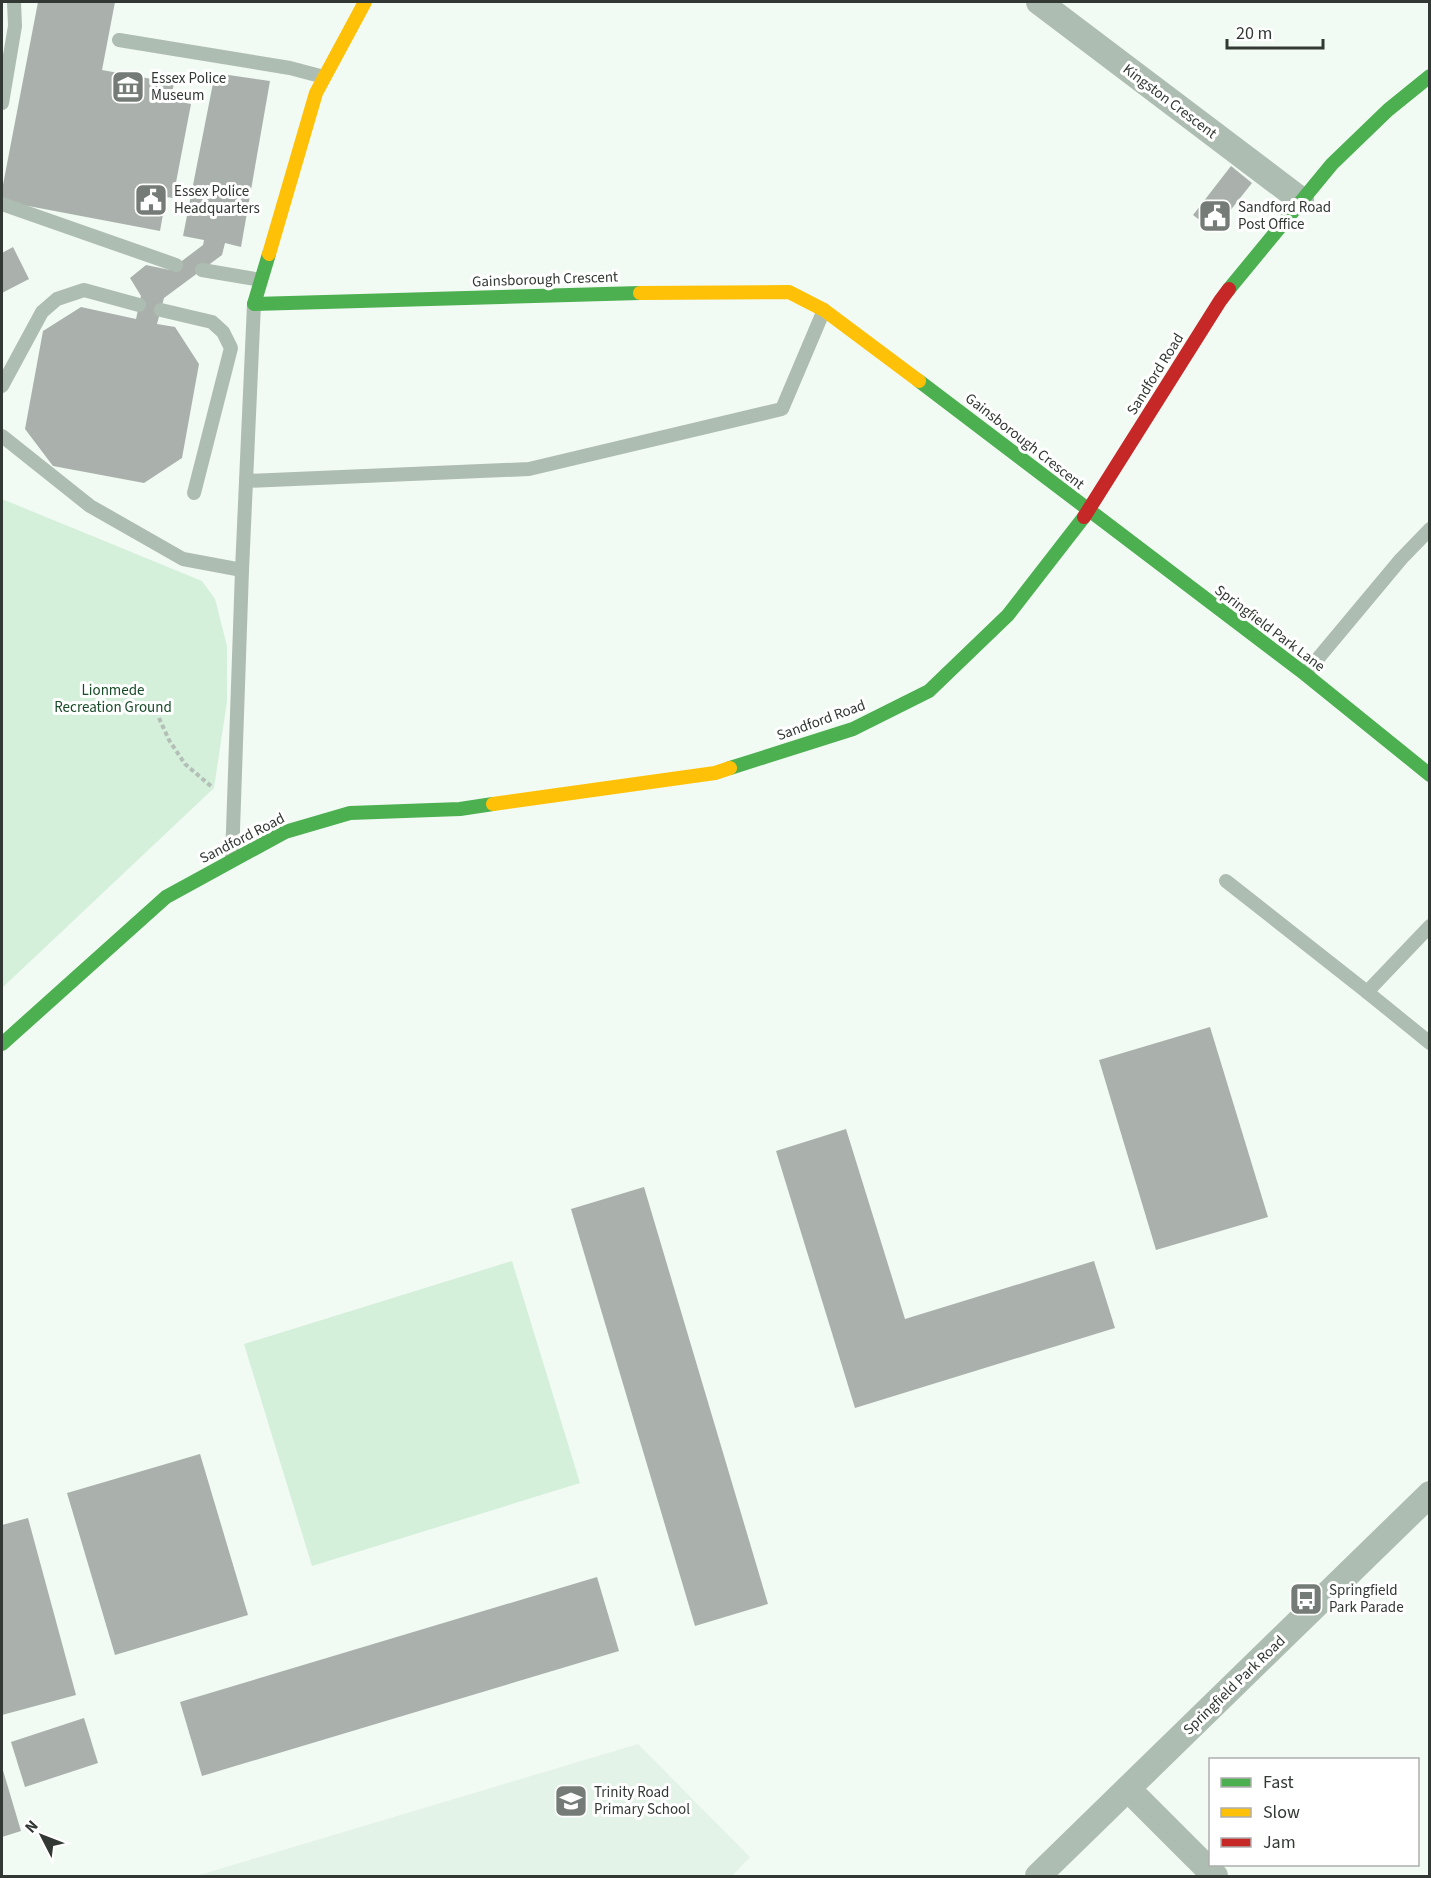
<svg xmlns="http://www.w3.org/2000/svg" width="1431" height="1878" font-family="'Source Sans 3',sans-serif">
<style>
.built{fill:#e4f3e7}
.green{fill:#d4f0da}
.building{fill:#aab1ac}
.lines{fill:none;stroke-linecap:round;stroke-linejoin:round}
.path{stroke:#b4bfb7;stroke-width:4;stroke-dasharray:4.5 3;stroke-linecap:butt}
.lane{stroke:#aebdb1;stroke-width:14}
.street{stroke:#aebdb1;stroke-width:26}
.fast{stroke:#4caf50;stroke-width:14}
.slow{stroke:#ffc107;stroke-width:14}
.jam{stroke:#c62828;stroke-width:14}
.labels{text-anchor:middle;stroke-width:6;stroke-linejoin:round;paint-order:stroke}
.poi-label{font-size:15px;fill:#323833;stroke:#fff;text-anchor:start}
.street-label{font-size:15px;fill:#323833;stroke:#fff}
.park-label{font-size:15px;fill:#184b27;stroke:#fff}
</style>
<rect width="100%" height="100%" fill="#f2faf4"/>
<polygon class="built" points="638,1744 750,1857 732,1876 196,1876"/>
<g class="green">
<polygon points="2,499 202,581 215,599 227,646 227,701 214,788 2,988"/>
<polygon points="512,1261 580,1483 312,1566 244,1344"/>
</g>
<g class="building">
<polygon points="38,2 115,2 102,70 174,83 171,100 191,104 173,198 166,197 160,231 2,201 2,190"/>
<polygon points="215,73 270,81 241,247 225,243 222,255 164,298 157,324 175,327 199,364 182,458 144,483 53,466 25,429 43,331 81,307 136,319 141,296 130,278 146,265 170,270 203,245 204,240 183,236"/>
<polygon points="1231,166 1252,183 1214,231 1193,215"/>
<polygon points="13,247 29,279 2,293 2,253"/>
<polygon points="1210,1027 1268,1217 1156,1250 1099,1060"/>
<polygon points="846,1129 905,1319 1094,1261 1115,1328 855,1408 776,1151"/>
<polygon points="644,1187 768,1604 695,1626 571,1209"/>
<polygon points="200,1454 248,1615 115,1655 67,1493"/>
<polygon points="28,1518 76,1695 2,1715 2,1525"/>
<polygon points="597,1577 619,1651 202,1776 180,1702"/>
<polygon points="84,1718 98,1763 25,1787 11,1742"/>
<polygon points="2,1767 21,1831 2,1837"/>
</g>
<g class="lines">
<polyline class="path" points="159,718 169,740 185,764 212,787"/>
<g class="lane">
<polyline points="119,40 290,68 324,77"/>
<polyline points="2,103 15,26 14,2"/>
<polyline points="2,204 176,265"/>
<polyline points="202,270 261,280"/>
<polyline points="161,310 212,322 223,332 231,348 194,493"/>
<polyline points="2,386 42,312 57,299 84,290 139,305"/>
<polyline points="2,436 90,506 183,559 242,570"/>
<polyline points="246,481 529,469 782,409 824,310"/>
<polyline points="1305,674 1401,559 1430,529"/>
<polyline points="232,859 242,570 254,304"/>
<polyline points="1226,881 1367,992 1430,926"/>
<polyline points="1367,992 1430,1043"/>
</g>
<g class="street">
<polyline points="1039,2 1301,200"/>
<polyline points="1128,1789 1215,1876"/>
<polyline points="1038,1876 1430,1494"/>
</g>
<g class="fast">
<polyline points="269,254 254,304 640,293"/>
<polyline points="1229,289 1332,164 1388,110 1430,76"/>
<polyline points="919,381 1305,674 1430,775"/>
<polyline points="730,768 853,729 929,691 1008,615 1084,517"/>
<polyline points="2,1044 166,897 285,832 350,813 460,809 493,804"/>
</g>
<g class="slow">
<polyline points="269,254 316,93 365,2"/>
<polyline points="640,293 789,292 824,310 919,381"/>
<polyline points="493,804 715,773 730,768"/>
</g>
<polyline class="jam" points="1084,517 1220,301 1229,289"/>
</g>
<defs>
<g id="museum-square" transform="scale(1.725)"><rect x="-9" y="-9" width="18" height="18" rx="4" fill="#757c77" stroke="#fff"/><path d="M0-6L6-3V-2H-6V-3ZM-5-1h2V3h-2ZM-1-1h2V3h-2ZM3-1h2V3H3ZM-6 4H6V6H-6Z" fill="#fff"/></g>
<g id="civic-square" transform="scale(1.725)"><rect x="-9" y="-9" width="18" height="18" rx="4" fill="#757c77" stroke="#fff"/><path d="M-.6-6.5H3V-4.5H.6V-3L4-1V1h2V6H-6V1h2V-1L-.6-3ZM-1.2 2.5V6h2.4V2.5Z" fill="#fff"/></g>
<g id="bus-square" transform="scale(1.725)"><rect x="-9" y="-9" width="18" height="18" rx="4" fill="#757c77" stroke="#fff"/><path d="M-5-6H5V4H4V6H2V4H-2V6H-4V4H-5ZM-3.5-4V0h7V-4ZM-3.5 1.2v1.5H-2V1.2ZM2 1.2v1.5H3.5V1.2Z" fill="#fff"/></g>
<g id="school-square" transform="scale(1.725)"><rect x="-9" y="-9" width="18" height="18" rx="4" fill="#757c77" stroke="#fff"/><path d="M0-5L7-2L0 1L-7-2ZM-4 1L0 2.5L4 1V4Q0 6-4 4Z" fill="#fff"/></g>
</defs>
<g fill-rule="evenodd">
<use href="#museum-square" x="128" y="87"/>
<use href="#civic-square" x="151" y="200"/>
<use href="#civic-square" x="1215" y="216"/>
<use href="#bus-square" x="1306" y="1599"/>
<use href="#school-square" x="571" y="1801"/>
</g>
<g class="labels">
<g class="poi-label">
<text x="151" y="83">Essex Police<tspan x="151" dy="17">Museum</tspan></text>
<text x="174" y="196">Essex Police<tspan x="174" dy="17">Headquarters</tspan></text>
<text x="1238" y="212">Sandford Road<tspan x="1238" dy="17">Post Office</tspan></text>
<text x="1329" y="1595">Springfield<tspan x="1329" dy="17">Park Parade</tspan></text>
<text x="594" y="1797">Trinity Road<tspan x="594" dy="17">Primary School</tspan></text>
</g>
<g class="street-label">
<text transform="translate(1170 101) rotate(37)" y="5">Kingston Crescent</text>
<text transform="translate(545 279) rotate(-2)" y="5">Gainsborough Crescent</text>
<text transform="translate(1155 374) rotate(-58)" y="5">Sandford Road</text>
<text transform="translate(1025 441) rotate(38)" y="5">Gainsborough Crescent</text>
<text transform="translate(1270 628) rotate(37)" y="5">Springfield Park Lane</text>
<text transform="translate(821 720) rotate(-20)" y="5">Sandford Road</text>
<text transform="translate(242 838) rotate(-27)" y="5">Sandford Road</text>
<text transform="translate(1234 1685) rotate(-44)" y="5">Springfield Park Road</text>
</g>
<g class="park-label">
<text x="113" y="695">Lionmede<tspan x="113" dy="17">Recreation Ground</tspan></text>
</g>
</g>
<rect width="1431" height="1878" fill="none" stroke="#323833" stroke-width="6"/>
<rect x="1209" y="1758" width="210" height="108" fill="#ffffff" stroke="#adafad" stroke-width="1.5"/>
<rect x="1221" y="1778" width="30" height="9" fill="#4caf50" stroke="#adafad" stroke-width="1.5"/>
<text x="1263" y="1788" font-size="18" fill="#323833">Fast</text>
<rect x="1221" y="1808" width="30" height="9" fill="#ffc107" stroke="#adafad" stroke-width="1.5"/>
<text x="1263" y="1818" font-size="18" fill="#323833">Slow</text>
<rect x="1221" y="1838" width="30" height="9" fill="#c62828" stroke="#adafad" stroke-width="1.5"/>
<text x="1263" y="1848" font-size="18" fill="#323833">Jam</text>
<g transform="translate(42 1836) rotate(312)" stroke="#ffffff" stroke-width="4.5" paint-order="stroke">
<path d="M0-4.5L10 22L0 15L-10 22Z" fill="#323833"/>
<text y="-9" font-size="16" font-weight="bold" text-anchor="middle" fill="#323833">N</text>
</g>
<path d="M1227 39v9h96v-9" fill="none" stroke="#323833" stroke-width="3"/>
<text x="1236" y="39" font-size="18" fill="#323833" stroke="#ffffff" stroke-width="4.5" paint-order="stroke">20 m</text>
</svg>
